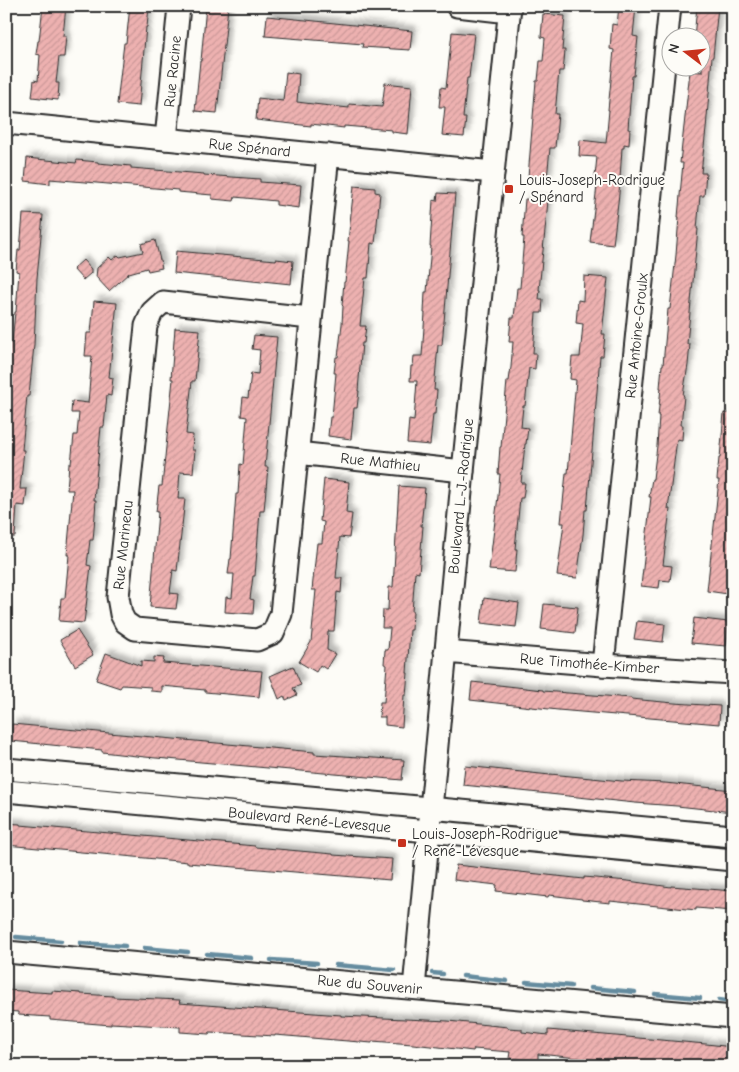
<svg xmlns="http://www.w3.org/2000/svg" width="739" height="1072" font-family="'Comic Neue',sans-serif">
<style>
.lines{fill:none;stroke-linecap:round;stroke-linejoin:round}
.stream{stroke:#658c9f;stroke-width:4.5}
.building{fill:url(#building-hatch);stroke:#2b2b2b;filter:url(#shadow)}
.minor-casing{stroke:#2b2b2b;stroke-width:25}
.minor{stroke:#fdfcf7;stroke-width:21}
.poi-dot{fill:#c8321e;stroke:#fdfcf7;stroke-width:2}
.labels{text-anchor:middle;stroke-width:4;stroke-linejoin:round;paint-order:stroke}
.street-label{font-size:15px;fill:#2b2b2b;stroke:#fdfcf7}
.poi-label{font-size:15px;fill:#2b2b2b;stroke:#fdfcf7;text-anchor:start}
</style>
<defs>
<pattern id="building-hatch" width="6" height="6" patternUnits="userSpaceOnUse" patternTransform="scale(1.25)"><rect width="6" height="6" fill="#edb1b0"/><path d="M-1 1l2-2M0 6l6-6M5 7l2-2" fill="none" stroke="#cb9898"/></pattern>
<filter id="shadow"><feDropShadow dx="4.5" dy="-4.5" stdDeviation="2.5" flood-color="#0004"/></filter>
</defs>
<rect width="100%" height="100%" fill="#fdfcf7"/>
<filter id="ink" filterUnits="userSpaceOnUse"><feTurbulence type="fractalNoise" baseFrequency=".02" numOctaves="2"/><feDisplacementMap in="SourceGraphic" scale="10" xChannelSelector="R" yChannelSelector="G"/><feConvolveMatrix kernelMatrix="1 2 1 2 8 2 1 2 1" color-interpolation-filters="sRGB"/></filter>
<g filter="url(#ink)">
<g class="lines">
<g class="stream">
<polyline points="16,937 61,941"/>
<polyline points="80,943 125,946"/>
<polyline points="144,948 188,952"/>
<polyline points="207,954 252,958"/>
<polyline points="271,960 317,963"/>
<polyline points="336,965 394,970"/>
<polyline points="432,973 443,974"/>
<polyline points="463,976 507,981"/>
<polyline points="526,982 571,986"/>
<polyline points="590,988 635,992"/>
<polyline points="655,994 700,998"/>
<polyline points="719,1000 733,1002"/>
</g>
</g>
<g class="building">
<polygon points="43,6 66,6 63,36 66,36 64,57 59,57 56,83 59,83 58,100 32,97 34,80 38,81 40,55 36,54 38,41 39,41"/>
<polygon points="130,6 149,7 147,27 146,27 139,106 117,104 124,43 126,43"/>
<polygon points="206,6 228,7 217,113 195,111 200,61 201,61"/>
<polygon points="619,6 636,6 633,36 638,37 634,76 632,76 628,129 630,129 629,145 624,144 624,148 622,148 619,194 613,245 590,242 597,186 594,186 597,157 579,156 580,140 606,143 609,110 608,110 614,50 610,49 612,24 617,25"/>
<polygon points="697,6 718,6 713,57 712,57 706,129 701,173 706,173 704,196 700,196 697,229 698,229 687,344 690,344 688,365 683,395 684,396 681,425 683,425 682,440 677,439 668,509 670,509 663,565 672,566 670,581 660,580 659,588 641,586 651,497 649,497 652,479 653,479 657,446 659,416 658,416 661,388 660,388 662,365 663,365 668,309 670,309 676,255 679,217 678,217 683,163 680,163 690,71 702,72 702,38 694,38"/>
<polygon points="543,14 565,16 562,50 565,50 564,62 563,71 559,71 555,114 558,114 555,148 550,148 547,179 528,177 536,81 538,81 540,61 543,61 545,38 541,37"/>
<polygon points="267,16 412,31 410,50 362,47 363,44 265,36"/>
<polygon points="452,32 474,34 469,78 467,78 463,118 466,118 464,137 442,135 445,107 439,107 441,87 446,88"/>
<polygon points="286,72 299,74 297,102 313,104 349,108 349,104 382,107 385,83 412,86 408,134 392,132 392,130 344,126 344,128 311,124 311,126 256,120 258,98 283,101"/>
<polygon points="27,158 76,163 77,160 98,162 98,163 131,166 131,168 204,174 204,175 260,179 260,182 301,185 299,208 276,205 276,201 235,197 234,201 212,199 212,195 178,192 178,190 50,179 50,184 25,181"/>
<polygon points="354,186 375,188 375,192 380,193 375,244 371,243 368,278 365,278 360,326 366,326 364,343 362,343 358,391 359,391 357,408 354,408 351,439 328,436 330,417 332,417 336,373 334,373 336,357 338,357 342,324 343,306 342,305 344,282 345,282 349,241 348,241"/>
<polygon points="438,193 455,194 442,345 438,345 434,390 437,390 435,414 433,414 430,445 407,443 409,420 414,421 417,381 410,381 411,366 413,366 414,356 422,356 425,313 424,313 425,292 427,292 431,246 430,246 433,200 437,201"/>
<polygon points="525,199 548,201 539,290 540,290 539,299 543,299 542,313 536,313 533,353 536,353 535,369 529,368 525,406 523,406 521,427 528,428 526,444 525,444 521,483 525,483 523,498 520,498 515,549 517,549 515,572 489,570 498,496 500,474 498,474 500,447 501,447 507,381 509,381 511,367 513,342 509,342 511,318 514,318 517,288 520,288 524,237 522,237"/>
<polygon points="23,214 43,215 37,278 34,345 29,396 27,396 22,450 24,450 20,489 27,489 25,506 17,505 15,537 6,537 6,375 7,375 10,343 12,343 15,312 16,312 19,272 16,271 18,250 20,250"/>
<polygon points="155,240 162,268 148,271 147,268 129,273 109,291 96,277 97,268 109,257 112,260 118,255 120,257 143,252 141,244"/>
<polygon points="176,251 276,260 276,259 293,261 291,284 262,281 262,282 174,273"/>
<polygon points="83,260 91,269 91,273 83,280 73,269"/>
<polygon points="584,276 608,278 602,334 605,334 603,356 600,356 587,510 585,510 583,535 577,578 557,576 564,523 561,523 566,473 568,473 576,380 570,379 572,357 580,357 583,324 576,323 578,300 583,301"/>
<polygon points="94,301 117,303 109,377 113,378 111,396 107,395 104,427 101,427 94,500 96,500 94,529 93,540 90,540 87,565 91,566 84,623 59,621 61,598 65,598 69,555 67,555 73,490 67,490 69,464 71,464 74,435 77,435 79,413 71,413 72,401 88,403 92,356 85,356 87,333 91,333"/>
<polygon points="175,328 200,330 195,381 192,381 186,434 193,435 192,450 195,450 193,473 180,472 178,499 185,499 177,571 173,570 170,593 178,594 176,609 150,607 158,512 156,512 159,486 162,486 173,379 171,379"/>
<polygon points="254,335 277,337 265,467 268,467 264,511 260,511 255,576 253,576 250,599 254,600 253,614 225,612 226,597 232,598 234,574 228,574 230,559 231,559 236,494 238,494 240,464 243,465 247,417 241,416 243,397 248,398 251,373 258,374 260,350 252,349"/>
<polygon points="724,413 733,413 733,546 728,594 707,591 719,480 717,480 719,458 720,458"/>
<polygon points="324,479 349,482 346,513 352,514 349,538 340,537 336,578 342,578 341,593 337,592 334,631 328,631 327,650 335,654 326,669 320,665 316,672 299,662 311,642 316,590 312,590 317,543 322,543 324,522 320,521"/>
<polygon points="399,486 425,488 421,526 423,526 419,573 415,572 412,612 413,612 412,630 410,630 407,673 408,673 406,695 404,695 402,727 385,725 385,717 379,717 380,702 384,702 387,665 384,664 385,650 388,650 390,628 382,628 383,610 388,610 389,587 393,587"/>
<polygon points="484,598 519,603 516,627 481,623"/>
<polygon points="544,604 578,607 575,633 541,629"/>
<polygon points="694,618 728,622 726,646 691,643"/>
<polygon points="637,621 665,624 663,642 634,639"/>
<polygon points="77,630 93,655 75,666 60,640"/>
<polygon points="106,653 141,666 141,661 154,662 154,657 164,658 163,663 262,671 259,697 205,692 205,690 162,686 162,692 151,691 151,687 122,685 120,688 96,680"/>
<polygon points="293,666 301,685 293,688 297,695 286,700 284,696 279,699 270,676"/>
<polygon points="472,682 543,690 543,691 631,698 631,699 674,703 720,706 719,724 558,710 470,700"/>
<polygon points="12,724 314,752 314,754 404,760 402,780 145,757 102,752 102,750 11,741"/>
<polygon points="465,766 550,775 550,774 622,781 665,783 733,790 733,812 677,806 635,803 463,785"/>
<polygon points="6,823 20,824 20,825 255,846 255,847 333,854 333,855 392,859 390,880 188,863 188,862 6,845"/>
<polygon points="456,865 584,879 584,877 628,881 671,887 671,886 733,891 733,911 696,908 696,910 610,901 610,903 582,900 582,899 549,895 548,897 496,891 497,885 454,880"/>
<polygon points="6,990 52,993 52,991 81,993 81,994 113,996 113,997 180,1000 179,1003 341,1015 341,1016 448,1021 508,1027 508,1028 522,1029 522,1032 548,1035 548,1030 706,1044 733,1047 733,1066 660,1066 538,1054 538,1061 509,1058 510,1052 474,1049 473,1051 413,1044 372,1041 372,1043 275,1035 275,1036 210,1032 209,1034 180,1032 180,1027 111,1023 111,1025 50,1020 50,1017 18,1015 18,1012 6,1011"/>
</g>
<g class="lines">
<g class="minor-casing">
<g id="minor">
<polyline points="457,6 509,12"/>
<path id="s1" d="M6 123 493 172"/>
<path id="s2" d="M166 139 179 6"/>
<polyline points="310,318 163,302 152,312 146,326 118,597 121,614 125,622 135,629 257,640 273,633 281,614 328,155"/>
<path id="s3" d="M297 453 463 471"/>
<path id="s4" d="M445 652 603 665 733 673"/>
<path id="s5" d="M603 665 670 6"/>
<polyline points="6,769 733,836"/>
<path id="s6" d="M6 791 733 860"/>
<path id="s7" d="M6 952 733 1017"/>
<path id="s8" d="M414 988 463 471 510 6"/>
</g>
</g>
<use href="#minor" class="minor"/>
</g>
</g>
<g class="poi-dot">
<rect x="504" y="184" width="10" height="10" rx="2.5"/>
<rect x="397" y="838" width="10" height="10" rx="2.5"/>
</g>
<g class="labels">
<g class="street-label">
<text dy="5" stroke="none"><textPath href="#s2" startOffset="68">Rue Racine</textPath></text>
<text dy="5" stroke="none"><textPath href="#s1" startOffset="245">Rue Spénard</textPath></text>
<text dy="5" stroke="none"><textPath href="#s5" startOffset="331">Rue Antoine-Groulx</textPath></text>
<text dy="5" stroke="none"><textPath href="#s3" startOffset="84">Rue Mathieu</textPath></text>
<text dy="5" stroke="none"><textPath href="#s8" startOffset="494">Boulevard L.-J.-Rodrigue</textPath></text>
<text transform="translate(123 545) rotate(-84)" y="5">Rue Marineau</text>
<text dy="5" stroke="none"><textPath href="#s4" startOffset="145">Rue Timothée-Kimber</textPath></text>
<text dy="5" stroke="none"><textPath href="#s6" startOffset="305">Boulevard René-Levesque</textPath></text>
<text dy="5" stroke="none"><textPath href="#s7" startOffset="365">Rue du Souvenir</textPath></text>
</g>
<g class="poi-label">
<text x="519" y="185">Louis-Joseph-Rodrigue<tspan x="519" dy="17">/ Spénard</tspan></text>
<text x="412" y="839">Louis-Joseph-Rodrigue<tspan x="412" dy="17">/ René-Lévesque</tspan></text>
</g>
</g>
<rect width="739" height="1072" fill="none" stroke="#fdfcf7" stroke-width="25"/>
<rect x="12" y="12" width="714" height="1047" fill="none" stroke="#2b2b2b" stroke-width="2" filter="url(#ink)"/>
<g transform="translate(686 52) rotate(286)"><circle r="24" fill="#fdfcf7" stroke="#a9a8a5"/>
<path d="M0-4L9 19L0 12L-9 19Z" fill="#c8321e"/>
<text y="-8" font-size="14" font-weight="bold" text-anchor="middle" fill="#2b2b2b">N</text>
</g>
</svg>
